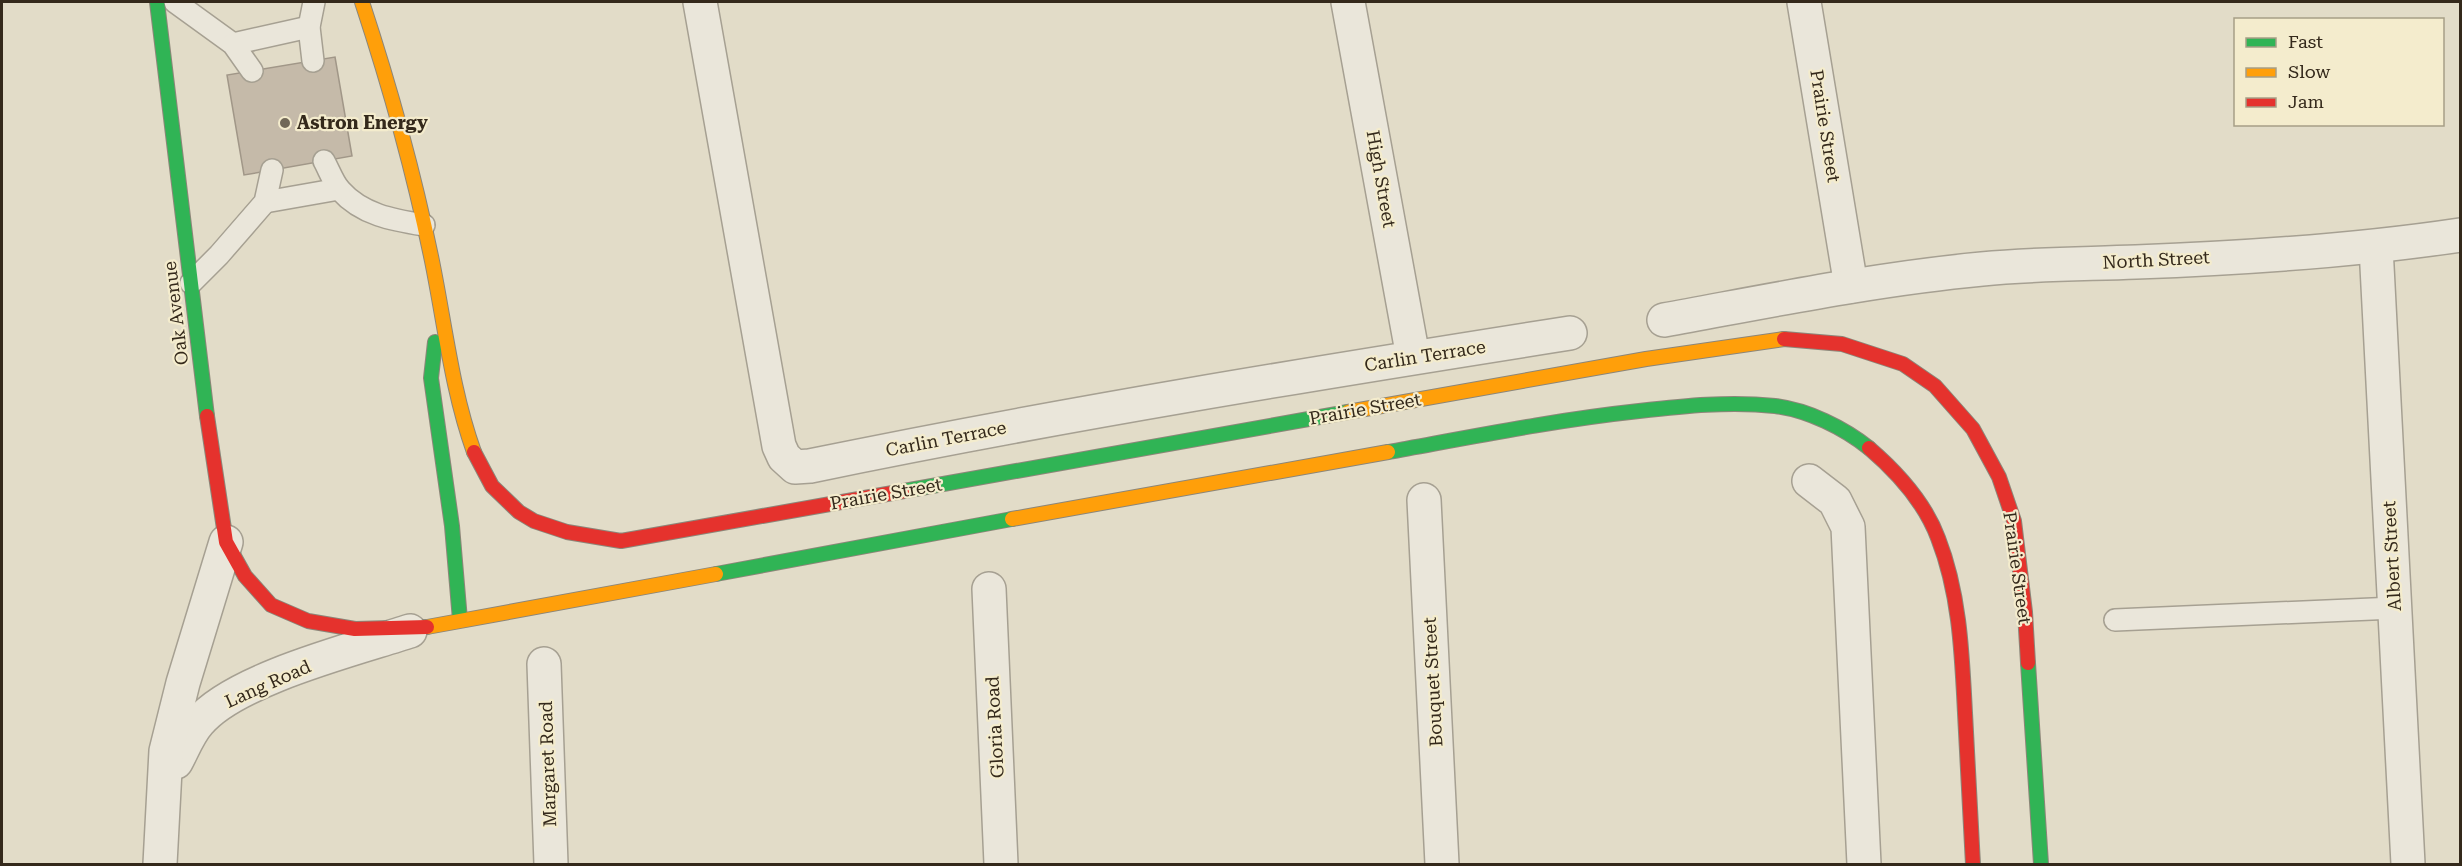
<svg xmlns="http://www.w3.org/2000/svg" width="2462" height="866" font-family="'Roboto Serif',serif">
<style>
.building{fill:#c5baa9;stroke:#a19788;stroke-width:1.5}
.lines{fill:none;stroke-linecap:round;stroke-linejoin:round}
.lane-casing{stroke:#a6a092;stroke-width:24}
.street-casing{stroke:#a6a092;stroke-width:36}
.fast-casing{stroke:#8c8679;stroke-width:16}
.slow-casing{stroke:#8c8679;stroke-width:16}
.jam-casing{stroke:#8c8679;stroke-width:16}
.lane{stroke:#eae6da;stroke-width:21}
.street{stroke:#eae6da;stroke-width:33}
.fast{stroke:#30b455;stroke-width:14}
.slow{stroke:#ff9f0a;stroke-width:14}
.jam{stroke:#e5322d;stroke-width:14}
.poi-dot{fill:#716858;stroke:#f4eccd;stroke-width:2}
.labels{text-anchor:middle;stroke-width:4.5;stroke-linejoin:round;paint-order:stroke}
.poi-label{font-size:18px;font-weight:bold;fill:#34291b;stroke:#f4eccd;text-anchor:start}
.street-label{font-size:18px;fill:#34291b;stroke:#f4eccd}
</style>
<rect width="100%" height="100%" fill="#e2dcc8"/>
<polygon class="building" points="335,57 352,156 244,175 227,75"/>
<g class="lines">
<g class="lane-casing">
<g id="lane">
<polyline points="175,2 233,44 252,71"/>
<polyline points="233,44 309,27"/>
<polyline points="313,61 309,27 314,2"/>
<path d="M324 161C329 170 333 182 340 190 362 215 393 220 424 225"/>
<polyline points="265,202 339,189"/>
<polyline points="191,283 219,255 265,202 272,170"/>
<polyline points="2115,620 2395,608"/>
</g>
</g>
<g class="street-casing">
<g id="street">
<path d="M700 2 779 446 784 457 795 467 810 466C1062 414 1316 373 1570 333"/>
<polyline points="1348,2 1413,357"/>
<polyline points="1804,2 1851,286"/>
<polyline points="2376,247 2408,864"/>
<path d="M1664 320C1769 301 1875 279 1982 269 2033 264 2084 264 2136 262 2244 258 2353 251 2460 235"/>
<polyline points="1809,481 1835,501 1848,527 1864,864"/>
<polyline points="1424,500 1442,864"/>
<polyline points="989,589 1001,864"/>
<polyline points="544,664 551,864"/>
<path d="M176 762C183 749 189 733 199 722 235 679 355 649 410 631"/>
<polyline points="160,864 166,751 183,683 226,542"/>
</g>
</g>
<g class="fast-casing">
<g id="fast">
<polyline points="157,2 207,416"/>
<polyline points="435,342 431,378 452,526 460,620"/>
<path d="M1388 452C1471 437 1555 420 1639 411 1684 406 1729 401 1775 406 1808 410 1844 428 1869 448"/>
<polyline points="904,491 1348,412"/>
<polyline points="716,574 1012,519"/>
<polyline points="2028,663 2041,864"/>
</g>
</g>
<g class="slow-casing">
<g id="slow">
<path d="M362 2C390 87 414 173 432 261 445 325 452 391 474 452"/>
<polyline points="1348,412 1646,359 1784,339"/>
<polyline points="1012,519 1388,452"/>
<polyline points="427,627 716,574"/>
</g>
</g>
<g class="jam-casing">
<g id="jam">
<polyline points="1784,339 1842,344 1903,364 1935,386 1973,429 1999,477 2014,521 2025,612 2028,663"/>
<polyline points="207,416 226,542 245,576 271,605 308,621 355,629 427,627"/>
<path d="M1869 448C1897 472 1925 503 1938 538 1960 594 1962 655 1965 713 1968 764 1970 814 1973 864"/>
<polyline points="474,452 492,486 519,512 534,521 567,532 621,541 904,491"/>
</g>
</g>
<use href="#lane" class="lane"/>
<use href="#street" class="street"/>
<use href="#fast" class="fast"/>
<use href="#slow" class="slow"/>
<use href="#jam" class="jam"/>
</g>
<circle class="poi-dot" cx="285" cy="123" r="6"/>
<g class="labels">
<g class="poi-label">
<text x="297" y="129">Astron Energy</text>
</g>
<g class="street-label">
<text transform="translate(1825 126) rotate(81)" y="6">Prairie Street</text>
<text transform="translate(1381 179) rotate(80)" y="6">High Street</text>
<text transform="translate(2156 260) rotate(-3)" y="6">North Street</text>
<text transform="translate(176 313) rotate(-97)" y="6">Oak Avenue</text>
<text transform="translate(1425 356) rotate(-9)" y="6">Carlin Terrace</text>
<text transform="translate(1365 409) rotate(-10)" y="6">Prairie Street</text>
<text transform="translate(946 439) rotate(-11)" y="6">Carlin Terrace</text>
<text transform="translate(886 494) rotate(-10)" y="6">Prairie Street</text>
<text transform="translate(2392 556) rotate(-93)" y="6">Albert Street</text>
<text transform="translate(2017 568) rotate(82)" y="6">Prairie Street</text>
<text transform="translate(1433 682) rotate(-93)" y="6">Bouquet Street</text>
<text transform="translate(268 684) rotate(-24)" y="6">Lang Road</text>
<text transform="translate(995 727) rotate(-93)" y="6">Gloria Road</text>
<text transform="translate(548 764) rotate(-92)" y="6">Margaret Road</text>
</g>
</g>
<rect width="2462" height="866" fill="none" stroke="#34291b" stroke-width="6"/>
<rect x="2234" y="18" width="210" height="108" fill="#f4eccd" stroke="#a79e86" stroke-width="1.5"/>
<rect x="2246" y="38" width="30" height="9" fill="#30b455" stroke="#a79e86" stroke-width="1.5"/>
<text x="2288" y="48" font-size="18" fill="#34291b">Fast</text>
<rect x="2246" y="68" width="30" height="9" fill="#ff9f0a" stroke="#a79e86" stroke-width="1.5"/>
<text x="2288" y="78" font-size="18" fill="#34291b">Slow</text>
<rect x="2246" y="98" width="30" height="9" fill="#e5322d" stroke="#a79e86" stroke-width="1.5"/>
<text x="2288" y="108" font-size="18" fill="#34291b">Jam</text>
</svg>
